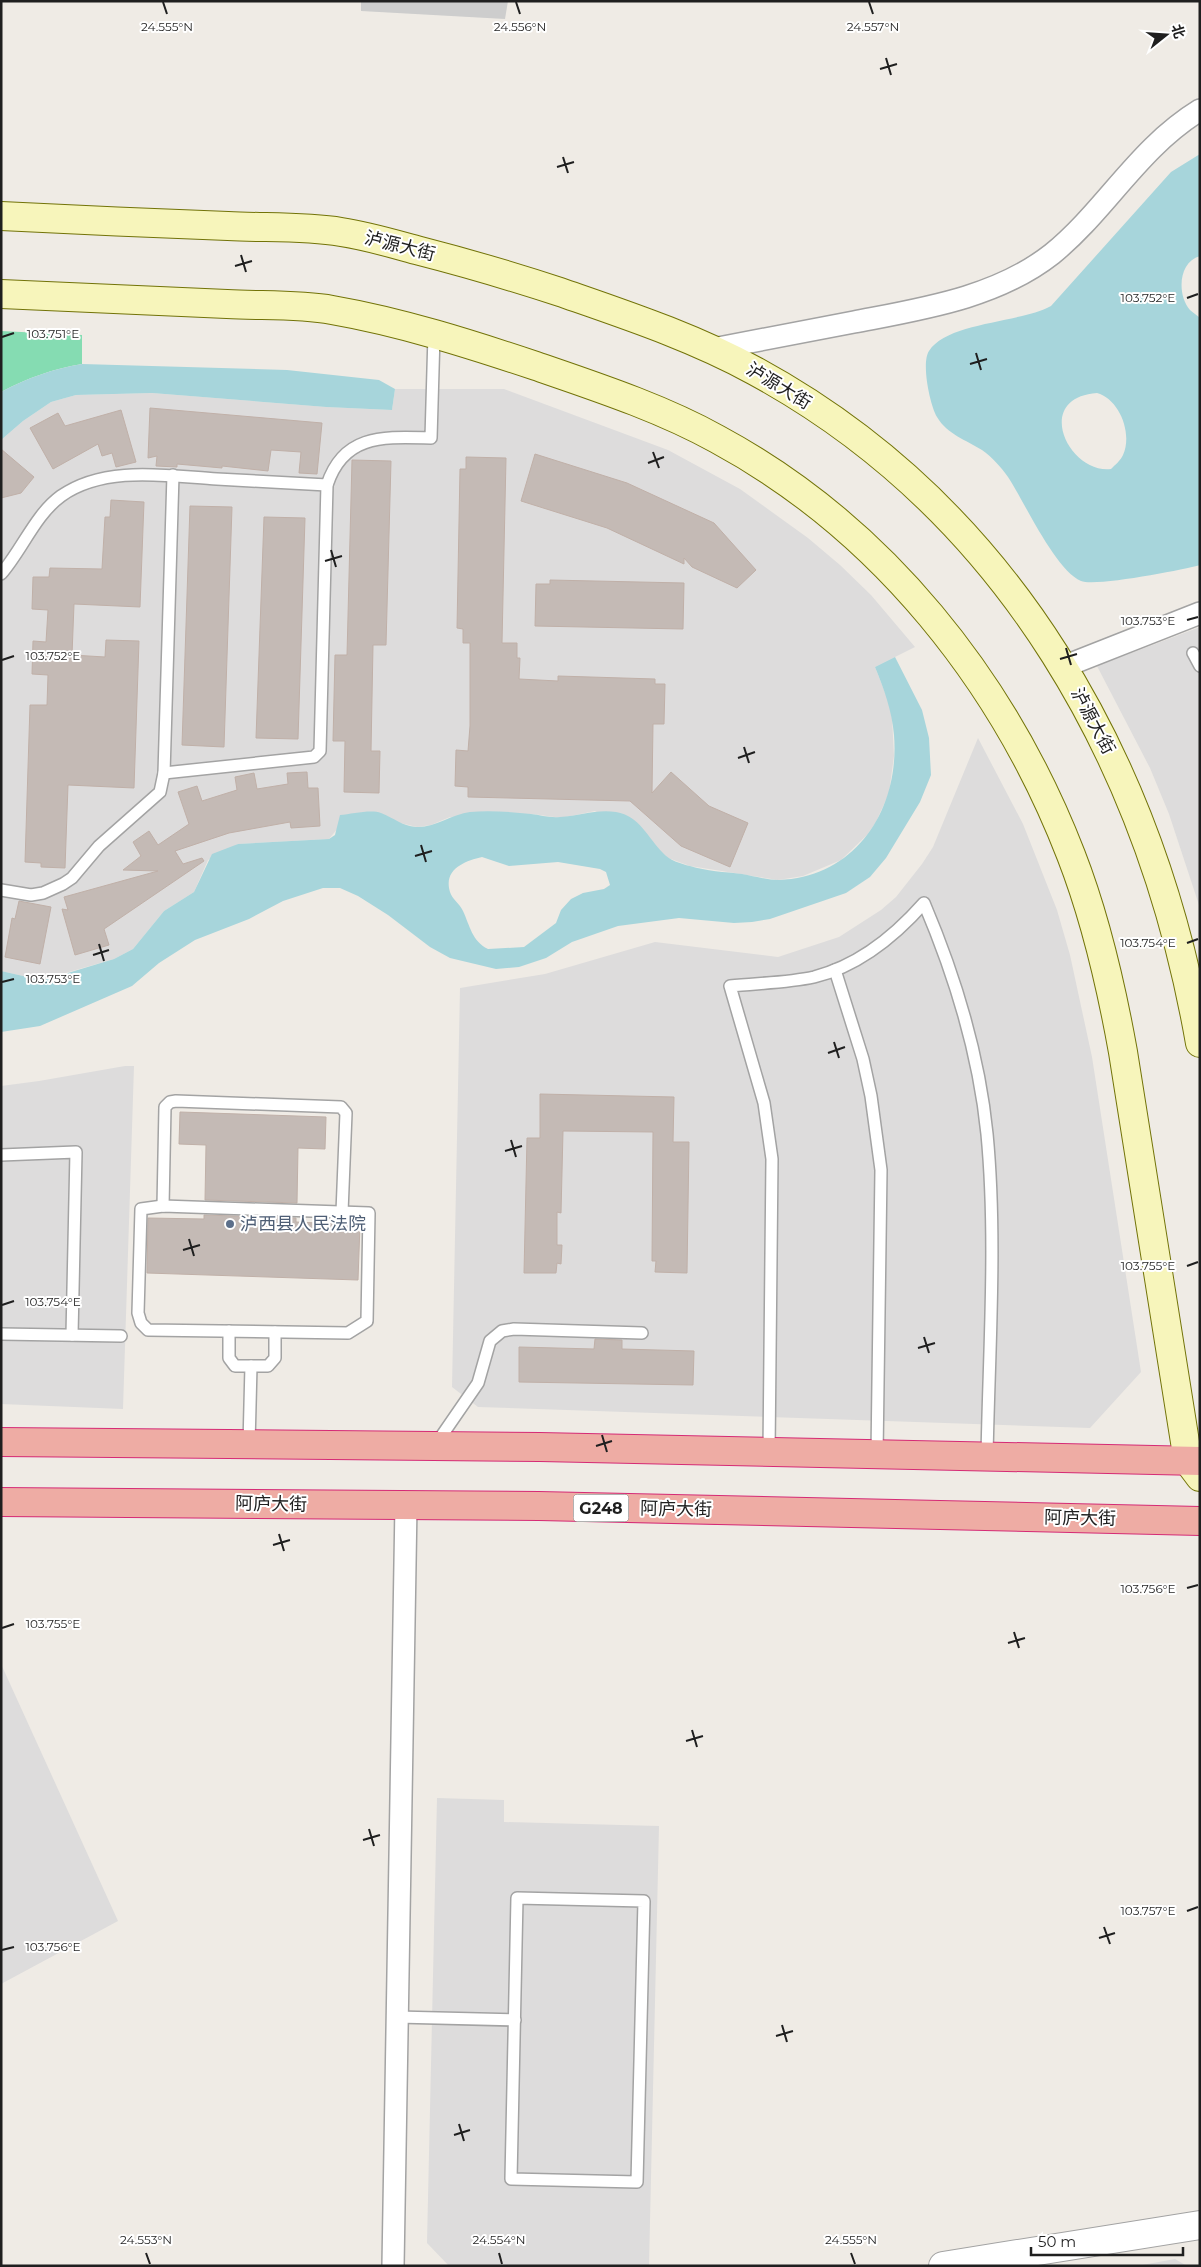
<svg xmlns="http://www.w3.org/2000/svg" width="1201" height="2267" font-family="Montserrat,'Noto Sans SC',sans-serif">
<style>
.residential{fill:#dddcdc}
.religious{fill:#cdcdcd}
.pitch{fill:#85dcb2}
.water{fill:#a7d5db;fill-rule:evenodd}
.building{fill:#c4bab5;stroke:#c0b0a8}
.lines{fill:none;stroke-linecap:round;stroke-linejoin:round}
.service-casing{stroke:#a3a3a3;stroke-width:14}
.minor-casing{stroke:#a3a3a3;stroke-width:24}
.tertiary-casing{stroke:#a3a3a3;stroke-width:30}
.secondary-casing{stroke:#727308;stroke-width:30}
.trunk-casing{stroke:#d52a75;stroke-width:30}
.service{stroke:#fff;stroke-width:11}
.minor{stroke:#fff;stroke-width:21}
.tertiary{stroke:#fff;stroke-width:28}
.secondary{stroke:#f7f5bb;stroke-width:28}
.trunk{stroke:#eeaca4;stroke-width:28}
.ticks{fill:none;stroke:#1f1f1f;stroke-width:2}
.service-dot{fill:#5c6f8a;stroke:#fff;stroke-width:2}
.labels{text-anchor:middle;stroke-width:4;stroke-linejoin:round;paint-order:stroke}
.shield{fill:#fff;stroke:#626262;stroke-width:1}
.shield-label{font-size:16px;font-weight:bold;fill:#1f1f1f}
.street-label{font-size:18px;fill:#1f1f1f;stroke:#fff}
.service-label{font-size:18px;fill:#4e5e75;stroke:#fff;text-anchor:start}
.ticks-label{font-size:12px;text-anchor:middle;fill:#1f1f1f;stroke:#fff;stroke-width:4;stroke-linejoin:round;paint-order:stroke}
</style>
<rect width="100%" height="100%" fill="#efebe5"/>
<g class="residential">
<polygon points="395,389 504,389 668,450 740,489 808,538 840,565 871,595 915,647 875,667 888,700 892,717 894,756 889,793 876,822 867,835 841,860 803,876 778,880 690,866 668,858 595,811 561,818 533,814 450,817 431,825 417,827 396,822 380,813 338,828 329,839 238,844 208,860 194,892 164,911 133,949 114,959 41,980 1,971 1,440 23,421 51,402 76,395 152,393 326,407 392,410"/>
<polygon points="1200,627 1200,908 1169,814 1150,768 1097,666"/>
<polygon points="978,738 1023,824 1057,910 1070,955 1092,1057 1141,1372 1090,1428 478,1407 452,1387 460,988 545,974 655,942 778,957 839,937 881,910 896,897 922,864 933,847"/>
<polygon points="125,1066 134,1066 123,1409 1,1404 1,1086 39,1081"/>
<polygon points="1,1664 118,1921 1,1984"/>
<polygon points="437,1798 504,1800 504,1822 659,1826 649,2266 449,2266 427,2243"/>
<polygon points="1175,2259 1187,2266 1137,2266"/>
</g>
<polygon class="religious" points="361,1 508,1 505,19 361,11"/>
<path class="pitch" d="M1 331 82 335V364C53 369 27 378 1 392Z"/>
<g class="water">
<path d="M1200 154V256C1178 262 1177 295 1190 310 1193 313 1197 315 1200 318V565C1182 570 1095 587 1081 581 1055 570 1024 501 1008 477 1001 467 992 457 982 450 966 440 947 434 937 417 930 405 921 363 929 351 947 322 1020 323 1051 306L1171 172ZM1097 393C1119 399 1133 433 1123 455 1121 460 1115 465 1111 469 1069 474 1032 398 1097 393Z"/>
<path d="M82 364 287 370 379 380 395 389 392 410 326 407 152 393 76 395 51 402 23 421 1 440V392C27 378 53 369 82 364Z"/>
<path d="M895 657 922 710 929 738 931 775 920 802 886 858 870 877 846 893 770 919 752 922 734 923 679 918 618 926 572 942 546 958 519 967 496 969 450 958 430 947 388 915 358 896 340 888H323L283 901 249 919 195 940 159 963 132 986 40 1026 1 1032V971L41 980 48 979 114 959 133 949 164 911 194 892 212 854 238 844 329 839 335 835 340 815C352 814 371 809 381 813 394 818 402 826 416 827 435 828 452 814 470 812 489 810 512 812 531 814 540 815 550 818 560 817 580 816 596 809 616 812 640 816 648 838 663 853 669 860 681 864 690 866 706 871 725 872 742 874 754 876 767 880 779 880 857 877 900 808 894 735 892 711 884 689 875 667ZM482 857 509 866 558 862 600 869 606 872 610 885 604 889 583 893 571 899 561 910 556 923 524 947 488 949C472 941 470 926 463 911 460 904 452 899 450 892 443 869 465 861 482 857Z"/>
</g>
<g class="building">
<polygon points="150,408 322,423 317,474 299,473 301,452 271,450 268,471 222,466 222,468 177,464 177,467 156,466 157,456 148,458"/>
<polygon points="121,410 136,462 116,467 112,453 102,456 98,444 53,469 30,428 58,413 65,426"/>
<polygon points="1,449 34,477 21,493 1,498"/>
<polygon points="535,454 627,483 714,523 756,570 737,588 692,567 684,558 684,564 607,528 521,501"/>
<polygon points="466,457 506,458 502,643 517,643 517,658 520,658 519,679 558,681 558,676 655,679 655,684 665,684 664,724 653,724 652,793 671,772 709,806 748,823 730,867 681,846 630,801 468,797 468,787 455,786 456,750 468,751 470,726 470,643 463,643 463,629 457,628 460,469 466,469"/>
<polygon points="352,460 391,461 386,645 373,645 371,751 380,751 379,793 344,792 345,741 333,741 335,655 347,655"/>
<polygon points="111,500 144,502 140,607 74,604 72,655 105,657 106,640 139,641 134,788 68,785 65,868 41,867 41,863 25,862 30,705 47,705 48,675 32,674 33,641 46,642 48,610 32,609 33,577 49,577 50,568 102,569 105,517 110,517"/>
<polygon points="190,506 232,507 224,747 182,745"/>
<polygon points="264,517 305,518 298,739 256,738"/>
<polygon points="550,580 684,583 683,629 535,626 536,584 550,584"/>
<polygon points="307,772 308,788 318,788 320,826 291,828 290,822 229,833 175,851 183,864 202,858 204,861 104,929 109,945 75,955 62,909 68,910 64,897 158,871 123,870 141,856 133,842 149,831 158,845 189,824 178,792 197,786 202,801 237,790 235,777 254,773 257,789 288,784 287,773"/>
<polygon points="19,901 51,907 40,964 5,957 12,918 15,919"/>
<polygon points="540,1094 674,1097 673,1142 689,1142 687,1273 655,1272 656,1261 652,1261 653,1132 563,1131 561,1213 557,1212 557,1245 562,1245 561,1264 557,1263 556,1273 524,1273 527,1138 540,1138"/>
<polygon points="180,1112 326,1117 325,1149 298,1148 297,1203 205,1200 206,1145 179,1144"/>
<polygon points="204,1215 296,1218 296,1222 360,1225 358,1280 147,1273 148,1218 204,1219"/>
<polygon points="595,1339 622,1340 622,1349 694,1351 693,1385 519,1382 519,1347 594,1349"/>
</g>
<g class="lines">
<g class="service-casing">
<g id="service">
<path d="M1 574C22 550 35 515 61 496 105 465 167 476 217 479 254 481 290 483 327 485"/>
<polyline points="1193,653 1200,666"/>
<path d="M164 773 314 757 320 751 327 485C344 433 385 437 431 438L434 335"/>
<polyline points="1,890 31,895 43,893 63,884 72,878 99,846 160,792 164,773 173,475"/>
<polyline points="835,970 863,1059 871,1096 881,1170 877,1454"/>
<polyline points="1,1155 76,1152 72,1335"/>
<polygon points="163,1206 369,1213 367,1321 348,1333 148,1330 141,1323 138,1313 141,1209"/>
<polyline points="163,1206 165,1107 170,1102 176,1101 341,1107 346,1113 342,1212"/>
<polyline points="229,1331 229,1358 235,1366 268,1366 275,1358 275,1332"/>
<polyline points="1,1334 121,1336"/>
<polyline points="249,1444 251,1366"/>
<polyline points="436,1444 478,1383 490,1341 502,1331 514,1329 642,1333"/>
<path d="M769 1452 772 1159 764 1103 730 986C758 983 787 983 814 977 858 966 894 937 924 903 955 976 979 1054 987 1134 997 1238 989 1351 987 1456"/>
<polygon points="517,1898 644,1901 637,2182 511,2179"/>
<polyline points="397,2017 515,2020"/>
</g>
</g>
<g class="minor-casing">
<g id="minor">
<path d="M713 349C760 340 807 331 854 322 921 309 996 298 1052 254 1106 210 1138 148 1200 110"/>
<polyline points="1063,667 1200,613"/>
<polyline points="393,2266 406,1505"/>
</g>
</g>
<g class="tertiary-casing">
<polyline id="tertiary" points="943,2266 1200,2225"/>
</g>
<g class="secondary-casing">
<g id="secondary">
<path d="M1 216C77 220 152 223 228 226 265 228 305 226 341 232 368 236 394 244 420 251 467 263 514 277 560 292 626 315 693 337 755 371 1010 510 1151 763 1200 1043"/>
<path d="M1 294C77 297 152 301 227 304 261 306 299 304 332 310 401 322 470 344 536 366 597 387 661 408 717 439 882 528 1004 682 1071 855 1096 919 1111 985 1123 1052L1188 1461 1200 1477"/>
</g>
</g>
<g class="trunk-casing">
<g id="trunk">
<polyline points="1,1442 540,1447 1200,1461"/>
<polyline points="1,1502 539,1506 1200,1521"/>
</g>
</g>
<use href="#service" class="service"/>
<use href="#minor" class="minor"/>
<use href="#tertiary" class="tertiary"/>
<use href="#secondary" class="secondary"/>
<use href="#trunk" class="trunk"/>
</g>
<path class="ticks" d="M163 2 167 14M516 2 520 14M869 2 873 14M886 58 891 75M880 69 897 64M563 157 568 173M557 167 574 162M241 255 246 272M235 266 252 261M1187 298 1198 294M2 337 14 333M976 353 981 370M970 364 987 359M653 452 659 468M648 463 664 457M331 550 336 567M325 561 342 556M1187 620 1198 617M1066 648 1071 665M1060 659 1077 654M2 660 14 656M744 747 749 763M738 758 755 752M421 845 426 862M415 856 432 851M1187 943 1198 939M99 944 104 961M93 955 109 950M2 982 14 979M834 1042 839 1058M828 1053 845 1047M511 1140 516 1157M505 1151 522 1146M189 1239 194 1256M183 1250 200 1245M1187 1266 1198 1262M2 1305 14 1301M924 1337 929 1353M918 1348 935 1343M602 1435 607 1452M596 1446 612 1441M279 1534 284 1551M273 1545 290 1540M1187 1588 1198 1585M2 1628 14 1624M1014 1632 1019 1648M1008 1643 1025 1638M692 1730 697 1747M686 1741 703 1736M369 1829 374 1846M363 1840 380 1835M1187 1911 1198 1907M1104 1927 1110 1944M1099 1938 1115 1933M2 1950 14 1947M782 2025 787 2042M776 2036 793 2031M459 2124 464 2141M454 2135 470 2130M146 2253 150 2264M499 2253 502 2264M851 2253 855 2264"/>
<circle class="service-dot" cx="230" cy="1224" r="5"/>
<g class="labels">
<rect class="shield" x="573.5" y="1494.5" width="55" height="27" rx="4"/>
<g class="shield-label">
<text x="601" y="1514">G248</text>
</g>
<g class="street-label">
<text transform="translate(400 246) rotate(14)" y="6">泸源大街</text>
<text transform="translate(779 386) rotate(31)" y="6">泸源大街</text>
<text transform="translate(1093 721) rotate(62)" y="6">泸源大街</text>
<text transform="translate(271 1504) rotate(1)" y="6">阿庐大街</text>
<text transform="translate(676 1509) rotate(1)" y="6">阿庐大街</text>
<text transform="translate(1080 1518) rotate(1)" y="6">阿庐大街</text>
</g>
<g class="service-label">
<text x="240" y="1230">泸西县人民法院</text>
</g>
</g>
<g class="ticks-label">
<text x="167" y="31">24.555°N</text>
<text x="520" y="31">24.556°N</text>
<text x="873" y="31">24.557°N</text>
<text x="1148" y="302">103.752°E</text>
<text x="53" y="338">103.751°E</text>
<text x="1148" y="625">103.753°E</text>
<text x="53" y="660">103.752°E</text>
<text x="1148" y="947">103.754°E</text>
<text x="53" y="983">103.753°E</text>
<text x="1148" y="1270">103.755°E</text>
<text x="53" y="1306">103.754°E</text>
<text x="1148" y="1593">103.756°E</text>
<text x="53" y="1628">103.755°E</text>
<text x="1148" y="1915">103.757°E</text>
<text x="53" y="1951">103.756°E</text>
<text x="146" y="2244">24.553°N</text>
<text x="499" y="2244">24.554°N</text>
<text x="851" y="2244">24.555°N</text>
</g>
<rect width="1201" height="2267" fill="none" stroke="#1f1f1f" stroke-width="5"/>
<g transform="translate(1166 35) rotate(73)" stroke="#ffffff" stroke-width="4" paint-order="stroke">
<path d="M0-4L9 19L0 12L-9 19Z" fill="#1f1f1f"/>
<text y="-8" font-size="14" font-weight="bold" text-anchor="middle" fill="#1f1f1f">北</text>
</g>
<path d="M1031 2247v8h152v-8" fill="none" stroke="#1f1f1f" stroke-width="2.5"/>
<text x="1038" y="2247" font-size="15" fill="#1f1f1f" stroke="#ffffff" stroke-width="4" paint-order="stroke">50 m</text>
</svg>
